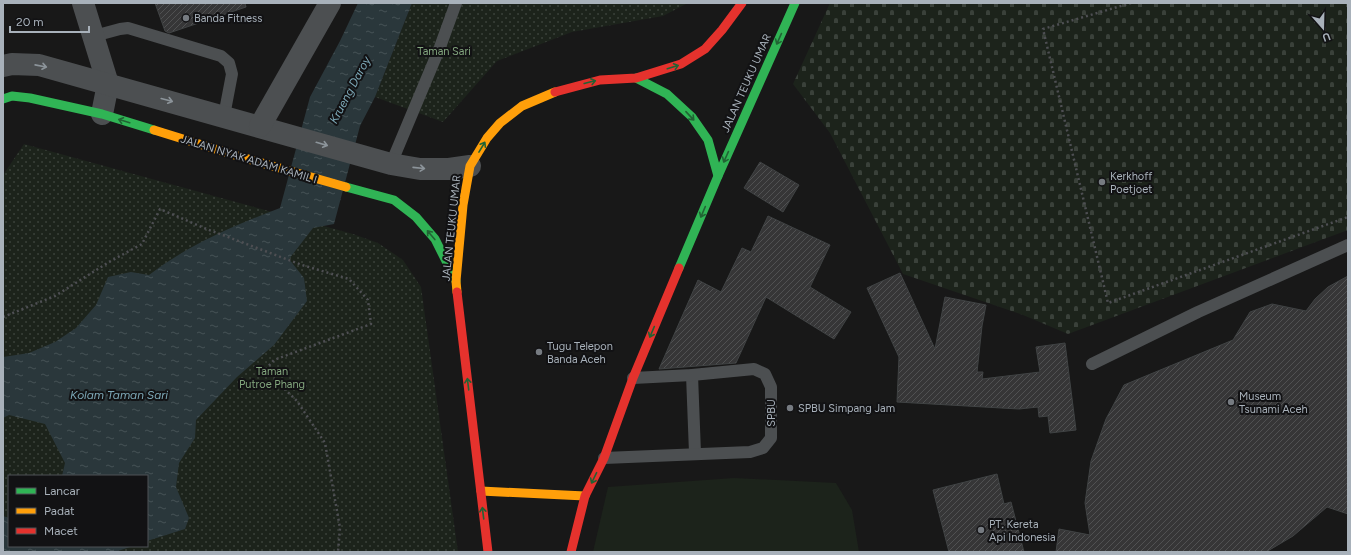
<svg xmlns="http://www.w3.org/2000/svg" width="1351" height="555" font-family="Figtree,sans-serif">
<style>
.grass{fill:#1c231b}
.cemetery{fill:url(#cemetery-stones)}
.park{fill:url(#park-dots);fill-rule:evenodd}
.water{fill:url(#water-ripples)}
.building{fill:url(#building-hatch);stroke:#404344}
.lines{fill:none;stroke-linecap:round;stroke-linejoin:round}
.path{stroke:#4e4f53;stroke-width:2.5;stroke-dasharray:2 3;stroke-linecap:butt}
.lane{stroke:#4c4f51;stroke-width:12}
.street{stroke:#4c4f51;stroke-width:22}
.fast{stroke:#30b455;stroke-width:9}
.slow{stroke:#ff9f0a;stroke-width:9}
.jam{stroke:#e5322d;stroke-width:9}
.oneway{stroke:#216334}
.oneway2{stroke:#8c949a}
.poi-dot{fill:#767b81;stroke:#121214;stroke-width:1.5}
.labels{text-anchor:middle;stroke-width:4;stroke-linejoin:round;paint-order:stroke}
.poi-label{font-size:11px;fill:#a8b1ba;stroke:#121214;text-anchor:start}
.park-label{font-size:11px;fill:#83a67e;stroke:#121214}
.street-label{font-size:11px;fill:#a8b1ba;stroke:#121214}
.water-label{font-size:12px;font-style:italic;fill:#7da8b7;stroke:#121214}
</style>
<defs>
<pattern id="cemetery-stones" width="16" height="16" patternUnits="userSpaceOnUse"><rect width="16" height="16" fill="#1c231b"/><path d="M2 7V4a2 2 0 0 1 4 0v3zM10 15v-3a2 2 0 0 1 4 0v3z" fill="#3a413a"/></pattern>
<pattern id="park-dots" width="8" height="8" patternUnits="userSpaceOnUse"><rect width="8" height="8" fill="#1c231b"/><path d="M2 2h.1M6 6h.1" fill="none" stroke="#3a413a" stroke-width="1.8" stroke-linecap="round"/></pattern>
<pattern id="water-ripples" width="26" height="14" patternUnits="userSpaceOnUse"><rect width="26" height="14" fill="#2a373b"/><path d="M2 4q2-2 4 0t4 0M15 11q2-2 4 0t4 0" fill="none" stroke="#465255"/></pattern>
<pattern id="building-hatch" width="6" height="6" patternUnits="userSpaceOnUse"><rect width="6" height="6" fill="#363637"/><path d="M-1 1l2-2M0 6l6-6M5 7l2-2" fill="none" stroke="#505152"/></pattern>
</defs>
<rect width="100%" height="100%" fill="#181818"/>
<polygon class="grass" points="734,478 836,483 852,510 859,552 593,552 608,487"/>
<polygon class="cemetery" points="830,3 1348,3 1348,230 1068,334 1023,315 903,274 830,133 793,84"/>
<g class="park">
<polygon points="412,3 688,3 663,16 572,32 497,61 443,122 375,97"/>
<path d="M24 144 353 234 378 243 403 260 421 287 458 552H3V175ZM9 476H147V546H9Z"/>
</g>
<g class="water">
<path d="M358 3H412L375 97 360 126 334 224 313 228 289 259 304 278 307 301 274 345 237 377 196 420 195 438 179 463 176 487 189 518 185 529 147 541V476H62L65 463 45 424 9 415 3 418V357L29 353 55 342 76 328 96 305 108 277 131 272 149 275C188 245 235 225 280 208L310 97 340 41Z"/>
<polygon points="3,516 9,518 9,546 133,546 115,552 3,552"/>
</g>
<g class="building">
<polygon points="155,3 245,3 246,7 169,33 165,31"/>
<polygon points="760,162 799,185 783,212 744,188"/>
<polygon points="768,216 830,245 810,287 851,312 834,339 766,297 736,363 659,369 698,280 721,292 742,248 751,252"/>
<polygon points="900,273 935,349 945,297 986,305 982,326 977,372 983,372 982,379 1040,372 1036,347 1065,343 1076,430 1050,433 1048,416 1039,417 1038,407 1019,409 897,402 899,357 867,288"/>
<polygon points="1348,276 1348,514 1327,507 1293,536 1266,552 1056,552 1059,529 1090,535 1085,503 1091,461 1106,419 1124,385 1233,340 1250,312 1272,304 1306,311 1315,299 1328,287"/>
<polygon points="997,474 1004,504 1011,502 1024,552 949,552 933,490"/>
</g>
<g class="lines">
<g class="path">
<polyline points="1131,3 1043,29 1108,303 1348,217"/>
<polyline points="3,317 55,296 109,262 142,244 160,209 204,228 302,265 349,279 368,300 371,324 274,360 265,370 297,401 325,443 340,528 338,552"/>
</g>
<g class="lane">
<polyline points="94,36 120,29 128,28 221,56 229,63 232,74 224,116"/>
<polyline points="391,164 440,47 456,3"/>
<polyline points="1092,364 1198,312 1348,245"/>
<polyline points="692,375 695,453"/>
<polyline points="604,458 750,452 763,448 771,438 771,387 765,374 754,369 692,375 633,378"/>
</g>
<g class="street">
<polyline points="83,3 108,84 102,114"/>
<polyline points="3,66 12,64 39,65 391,164 420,169 449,169 470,166"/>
<polyline points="260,126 330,3"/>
</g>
<g class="fast">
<polyline points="636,78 667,94 692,117 708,140 718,176"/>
<polyline points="3,99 12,96 30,98 102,114 154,130"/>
<polyline points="346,187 394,200 416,217 435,239 456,281"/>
<polyline points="679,268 718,176 795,3"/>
</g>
<g class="slow">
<polyline points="154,130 241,157 346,187"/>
<polyline points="457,292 456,281 463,205 470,166 487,138 500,123 522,106 555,92"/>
<polyline points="481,491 585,496"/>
</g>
<g class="jam">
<polyline points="555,92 600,80 636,78 681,64 705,49 722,30 742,3"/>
<polyline points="457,292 488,552"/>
<polyline points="571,552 585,496 604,458 633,378 679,268"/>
</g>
</g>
<defs><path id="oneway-shaft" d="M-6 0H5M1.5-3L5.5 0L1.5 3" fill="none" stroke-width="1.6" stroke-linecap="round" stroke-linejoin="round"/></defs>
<g class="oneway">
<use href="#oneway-shaft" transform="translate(779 39) rotate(114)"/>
<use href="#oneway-shaft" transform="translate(673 67) rotate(-17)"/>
<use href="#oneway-shaft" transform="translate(590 82) rotate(-14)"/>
<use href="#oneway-shaft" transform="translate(690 116) rotate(47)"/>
<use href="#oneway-shaft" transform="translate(124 121) rotate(-163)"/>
<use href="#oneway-shaft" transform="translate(482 147) rotate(-59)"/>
<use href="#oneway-shaft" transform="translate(726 157) rotate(114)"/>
<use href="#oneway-shaft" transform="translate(703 212) rotate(113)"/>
<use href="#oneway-shaft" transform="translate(431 235) rotate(-130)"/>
<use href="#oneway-shaft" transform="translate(652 332) rotate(113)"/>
<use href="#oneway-shaft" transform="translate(468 384) rotate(-97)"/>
<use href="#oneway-shaft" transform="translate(594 478) rotate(116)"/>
<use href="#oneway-shaft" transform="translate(483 513) rotate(-97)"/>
</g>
<g class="oneway2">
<use href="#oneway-shaft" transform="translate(41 66) rotate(11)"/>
<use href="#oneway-shaft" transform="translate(167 100) rotate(15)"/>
<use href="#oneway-shaft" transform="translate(322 144) rotate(16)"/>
<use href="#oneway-shaft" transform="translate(419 168) rotate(6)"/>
</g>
<g class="poi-dot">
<circle cx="186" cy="18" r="4"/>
<circle cx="1102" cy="182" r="4"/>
<circle cx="539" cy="352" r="4"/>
<circle cx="1231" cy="402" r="4"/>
<circle cx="790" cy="408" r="4"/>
<circle cx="981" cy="530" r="4"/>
</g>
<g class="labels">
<g class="poi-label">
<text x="194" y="22">Banda Fitness</text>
<text x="1110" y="180">Kerkhoff<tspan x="1110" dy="13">Poetjoet</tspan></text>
<text x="547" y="350">Tugu Telepon<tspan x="547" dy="13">Banda Aceh</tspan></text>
<text x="1239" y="400">Museum<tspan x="1239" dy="13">Tsunami Aceh</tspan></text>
<text x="798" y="412">SPBU Simpang Jam</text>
<text x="989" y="528">PT. Kereta<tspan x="989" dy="13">Api Indonesia</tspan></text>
</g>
<g class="park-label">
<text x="444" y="55">Taman Sari</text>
<text x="272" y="375">Taman<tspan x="272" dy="13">Putroe Phang</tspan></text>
</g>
<g class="street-label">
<text transform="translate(746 83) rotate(-66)" y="4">JALAN TEUKU UMAR</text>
<text transform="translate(249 159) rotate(17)" y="4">JALAN NYAK ADAM KAMIL I</text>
<text transform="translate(451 228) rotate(-84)" y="4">JALAN TEUKU UMAR</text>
<text transform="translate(771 413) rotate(-90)" y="4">SPBU</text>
</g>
<g class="water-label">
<text transform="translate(350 90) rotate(-62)" y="4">Krueng Daroy</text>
<text x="119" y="399">Kolam Taman Sari</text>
</g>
</g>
<rect width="1351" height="555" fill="none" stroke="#a8b1ba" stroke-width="8"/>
<rect x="8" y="475" width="140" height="72" fill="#121214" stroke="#4e5256"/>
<rect x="16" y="488" width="20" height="6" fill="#30b455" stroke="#4e5256"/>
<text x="44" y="495" font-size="12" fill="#a8b1ba">Lancar</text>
<rect x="16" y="508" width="20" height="6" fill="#ff9f0a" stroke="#4e5256"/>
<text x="44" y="515" font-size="12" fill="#a8b1ba">Padat</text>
<rect x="16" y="528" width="20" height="6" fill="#e5322d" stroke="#4e5256"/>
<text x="44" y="535" font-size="12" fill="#a8b1ba">Macet</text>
<g transform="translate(1323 28) rotate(160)" stroke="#121214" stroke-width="3" paint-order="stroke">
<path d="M0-3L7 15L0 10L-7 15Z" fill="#a8b1ba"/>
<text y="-6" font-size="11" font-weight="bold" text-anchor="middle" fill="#a8b1ba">U</text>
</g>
<path d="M10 26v6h79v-6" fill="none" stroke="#a8b1ba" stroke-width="2"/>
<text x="16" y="26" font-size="12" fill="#a8b1ba" stroke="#121214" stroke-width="3" paint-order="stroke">20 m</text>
</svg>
